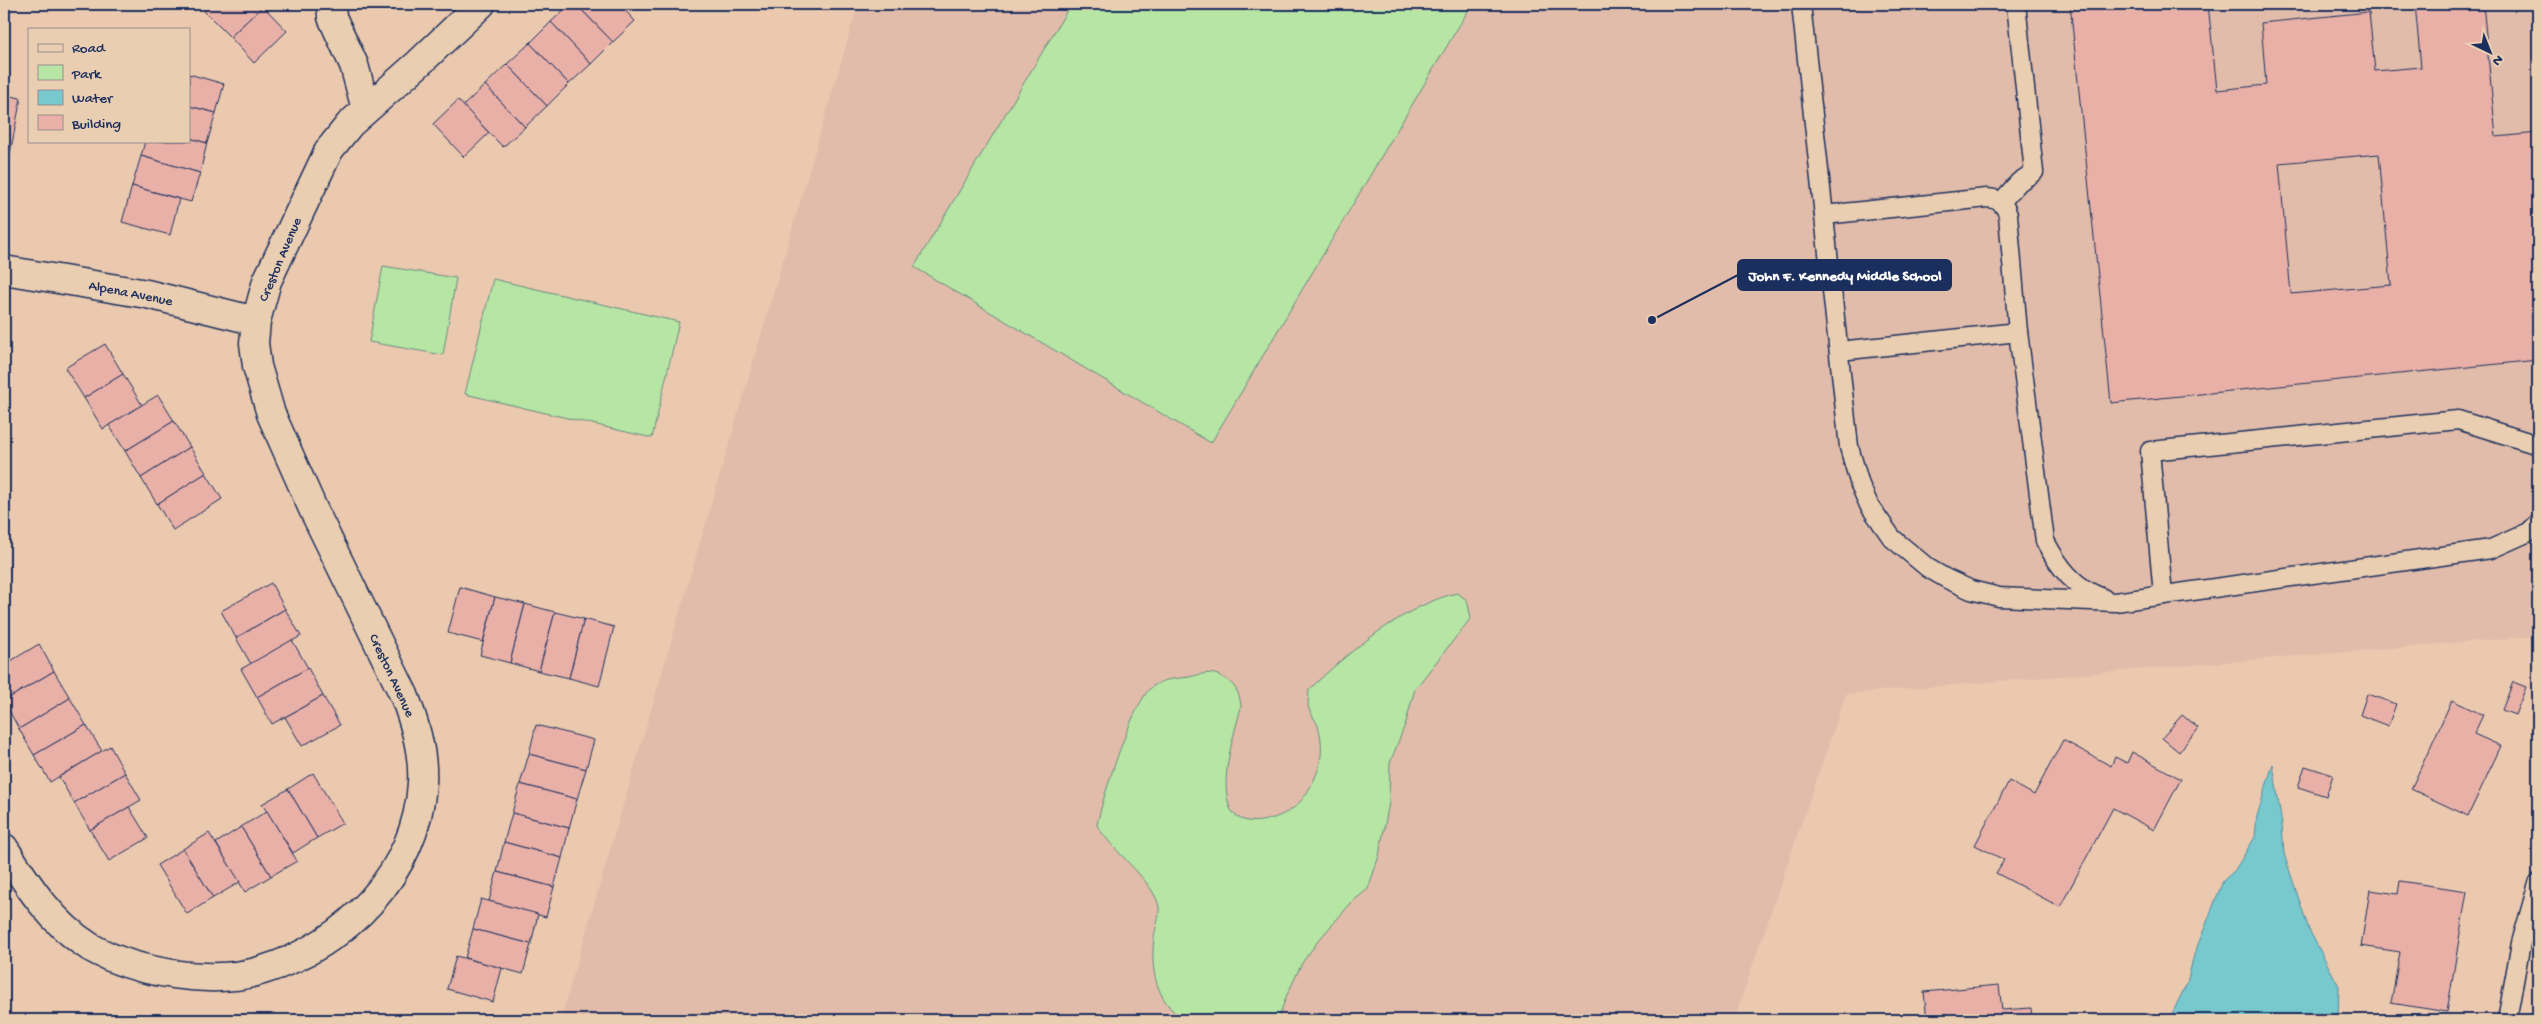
<svg xmlns="http://www.w3.org/2000/svg" width="2542" height="1024" font-family="'Gochi Hand',sans-serif">
<style>
.built{fill:#e2bcaa}
.green{fill:#b6e5a4;stroke:#688a81}
.water{fill:#77c9ce;stroke:#528ba1}
.building{fill:#e9b0a8;stroke:#1b2f5e;fill-rule:evenodd}
.lines{fill:none;stroke-linecap:round;stroke-linejoin:round}
.service-casing{stroke:#1b2f5e;stroke-width:21}
.minor-casing{stroke:#1b2f5e;stroke-width:31}
.service{stroke:#eaceb1;stroke-width:18}
.minor{stroke:#eaceb1;stroke-width:28}
.labels{text-anchor:middle;stroke-width:5;stroke-linejoin:round;paint-order:stroke}
.street-label{font-size:14px;fill:#1b2f5e;stroke:#eaceb1}
.leader{fill:none;stroke:#1b2f5e;stroke-width:2}
.callout-dot{fill:#1b2f5e;stroke:#eaceb1;stroke-width:2}
.callout{fill:#1b2f5e;stroke:#1b2f5e;stroke-width:2}
.callout-label{font-size:15px;text-anchor:middle;font-weight:bold;fill:#fff}
</style>
<rect width="100%" height="100%" fill="#ebc9af"/>
<filter id="ink" filterUnits="userSpaceOnUse"><feTurbulence type="fractalNoise" baseFrequency=".02" numOctaves="2"/><feDisplacementMap in="SourceGraphic" scale="10" xChannelSelector="R" yChannelSelector="G"/><feConvolveMatrix kernelMatrix="1 2 1 2 8 2 1 2 1" color-interpolation-filters="sRGB"/></filter>
<g filter="url(#ink)">
<polygon class="built" points="858,4 2538,4 2538,636 1846,694 1734,1020 560,1020"/>
<g class="green">
<polygon points="1071,4 1472,4 1211,443 914,267"/>
<polygon points="383,266 456,278 443,355 369,342"/>
<polygon points="493,279 679,322 652,438 465,394"/>
<path d="M1457 593 1467 600 1471 618 1415 689 1406 722 1390 763 1389 803 1379 856 1368 889 1352 902 1318 941 1302 963 1286 997 1278 1020H1183C1156 999 1150 971 1154 938 1155 928 1160 917 1159 907 1155 882 1110 849 1097 825 1102 799 1133 701 1152 687 1164 678 1175 679 1189 677 1198 675 1206 672 1215 674 1232 680 1240 690 1241 707 1234 736 1220 776 1229 805 1238 834 1283 819 1298 804 1309 793 1320 771 1321 756 1322 748 1321 734 1318 726 1315 719 1309 712 1308 705 1308 700 1309 695 1309 690 1345 654 1407 604 1457 593Z"/>
</g>
<polygon class="water" points="2273,764 2282,825 2284,854 2309,930 2339,986 2338,1020 2169,1020 2187,983 2194,955 2223,881 2235,870 2255,837 2257,816"/>
<g class="building">
<polygon points="212,4 261,4 263,6 230,37 204,11"/>
<polygon points="570,4 576,4 613,42 591,64 551,22"/>
<polygon points="576,4 619,4 635,21 613,42"/>
<path d="M2070 4H2208L2217 90 2266 85 2261 23 2369 12 2375 71 2421 67 2415 4H2483L2496 137 2538 133V360L2111 403ZM2379 154 2391 285 2291 294 2279 163Z"/>
<polygon points="263,6 287,31 254,63 230,37"/>
<polygon points="551,22 591,64 569,84 530,43"/>
<polygon points="530,43 569,84 547,106 507,64"/>
<polygon points="507,64 547,106 525,127 485,85"/>
<polygon points="189,74 224,84 216,113 189,106"/>
<polygon points="485,85 525,127 503,147 463,106"/>
<polygon points="4,95 21,98 5,179 4,179"/>
<polygon points="458,100 489,133 464,157 433,124"/>
<polygon points="189,106 216,113 207,143 189,138"/>
<polygon points="189,138 207,143 200,173 141,156 145,141 189,141"/>
<polygon points="141,156 200,173 191,202 132,186"/>
<polygon points="132,186 179,199 170,235 122,222"/>
<polygon points="105,344 123,374 84,398 65,368"/>
<polygon points="123,374 142,405 103,429 84,398"/>
<polygon points="158,395 174,421 125,451 109,425"/>
<polygon points="174,421 190,447 141,478 125,451"/>
<polygon points="190,447 206,473 157,504 141,478"/>
<polygon points="206,473 222,499 173,530 157,504"/>
<polygon points="271,583 285,609 236,638 221,611"/>
<polygon points="460,587 495,597 483,642 448,633"/>
<polygon points="495,597 525,604 510,663 480,655"/>
<polygon points="525,604 555,612 539,671 510,663"/>
<polygon points="285,609 301,636 251,664 236,638"/>
<polygon points="555,612 584,619 569,678 539,671"/>
<polygon points="584,619 614,627 599,686 569,678"/>
<polygon points="292,640 308,668 257,697 241,669"/>
<polygon points="39,644 54,671 4,701 4,665"/>
<polygon points="308,668 323,696 272,724 257,697"/>
<polygon points="54,671 70,698 19,729 4,701"/>
<polygon points="2513,682 2526,687 2515,715 2502,710"/>
<polygon points="2367,694 2396,704 2388,726 2360,715"/>
<polygon points="323,696 340,725 302,746 285,717"/>
<polygon points="70,698 86,725 34,755 19,729"/>
<polygon points="2452,700 2483,715 2474,734 2501,746 2468,816 2411,789"/>
<polygon points="2182,715 2198,728 2179,752 2162,738"/>
<polygon points="86,725 102,751 50,782 34,755"/>
<polygon points="536,725 594,740 586,769 529,754"/>
<polygon points="2063,740 2111,766 2115,757 2127,763 2132,752 2181,779 2154,830 2113,808 2060,907 1996,873 2004,860 1975,845 2009,781 2034,795"/>
<polygon points="110,746 125,773 74,803 59,777"/>
<polygon points="529,754 586,769 577,799 520,784"/>
<polygon points="2305,766 2333,775 2326,796 2298,787"/>
<polygon points="125,773 141,800 90,830 74,803"/>
<polygon points="313,773 343,823 317,838 288,789"/>
<polygon points="520,784 577,799 569,828 512,813"/>
<polygon points="288,789 317,838 293,853 262,804"/>
<polygon points="129,807 148,838 109,861 90,830"/>
<polygon points="267,811 297,861 271,876 241,827"/>
<polygon points="512,813 569,828 562,858 504,842"/>
<polygon points="241,827 271,876 245,892 216,843"/>
<polygon points="209,833 240,882 213,898 183,849"/>
<polygon points="504,842 562,858 554,887 497,872"/>
<polygon points="183,849 213,898 187,914 157,865"/>
<polygon points="497,872 554,887 546,917 489,901"/>
<polygon points="2400,881 2467,891 2447,1012 2391,1003 2400,952 2361,946 2370,890 2398,894"/>
<polygon points="481,899 538,914 531,944 473,929"/>
<polygon points="473,929 531,944 523,974 465,958"/>
<polygon points="456,956 502,968 493,1002 447,989"/>
<polygon points="1999,985 2002,1010 2031,1008 2032,1020 1927,1020 1924,992"/>
</g>
<g class="lines">
<g class="service-casing">
<g id="service">
<polyline points="1801,4 1849,447 1860,485 1869,505 1892,538 1928,568 1947,579 1971,590 1999,597 2115,602 2491,549 2529,532 2538,523"/>
<polyline points="2001,202 2019,182 2034,172 2016,4"/>
<path d="M1824 215 1987 198C1998 198 2005 204 2008 215L2018 332 2045 541C2059 567 2074 588 2103 598"/>
<polyline points="1839,351 2018,332"/>
<polyline points="2163,595 2150,451 2458,420 2538,445"/>
<polyline points="2507,1020 2521,943 2538,883"/>
</g>
</g>
<g class="minor-casing">
<g id="minor">
<polyline points="331,4 332,17 354,65 366,109"/>
<polyline points="4,270 147,294 256,321"/>
<path d="M4 848C27 884 52 924 90 947 135 973 213 986 263 970 346 945 417 872 422 783 424 753 415 723 404 695L313 509 271 414 257 366 254 343 256 321 267 281 329 150 350 124 419 63 481 4"/>
</g>
</g>
<use href="#service" class="service"/>
<use href="#minor" class="minor"/>
</g>
</g>
<g class="labels">
<g class="street-label">
<text transform="translate(279 259) rotate(-67)" y="5">Creston Avenue</text>
<text transform="translate(131 292) rotate(11)" y="5">Alpena Avenue</text>
<text transform="translate(393 675) rotate(65)" y="5">Creston Avenue</text>
</g>
</g>
<path class="leader" d="M1652 320L1738 275"/>
<circle class="callout-dot" cx="1652" cy="320" r="5"/>
<rect class="callout" x="1738" y="260" width="213" height="30" rx="5"/>
<g class="callout-label">
<text x="1845" y="280">John F. Kennedy Middle School</text>
</g>
<rect width="2542" height="1024" fill="none" stroke="#eaceb1" stroke-width="20"/>
<rect x="10" y="10" width="2522" height="1004" fill="none" stroke="#1b2f5e" stroke-width="2" filter="url(#ink)"/>
<rect x="28" y="28" width="162" height="115" fill="#eaceb1" stroke="#978e90"/>
<rect x="38" y="44" width="25" height="8" fill="#eaceb1" stroke="#978e90"/>
<text x="72" y="52" font-size="15" fill="#1b2f5e">Road</text>
<rect x="38" y="65" width="25" height="15" fill="#b6e5a4" stroke="#978e90"/>
<text x="72" y="78" font-size="15" fill="#1b2f5e">Park</text>
<rect x="38" y="90" width="25" height="15" fill="#77c9ce" stroke="#978e90"/>
<text x="72" y="102" font-size="15" fill="#1b2f5e">Water</text>
<rect x="38" y="115" width="25" height="15" fill="#e9b0a8" stroke="#978e90"/>
<text x="72" y="128" font-size="15" fill="#1b2f5e">Building</text>
<g transform="translate(2490 52) rotate(137)" stroke="#eaceb1" stroke-width="4" paint-order="stroke">
<path d="M0-4L9 19L0 12L-9 19Z" fill="#1b2f5e"/>
<text y="-8" font-size="14" font-weight="bold" text-anchor="middle" fill="#1b2f5e">N</text>
</g>
</svg>
